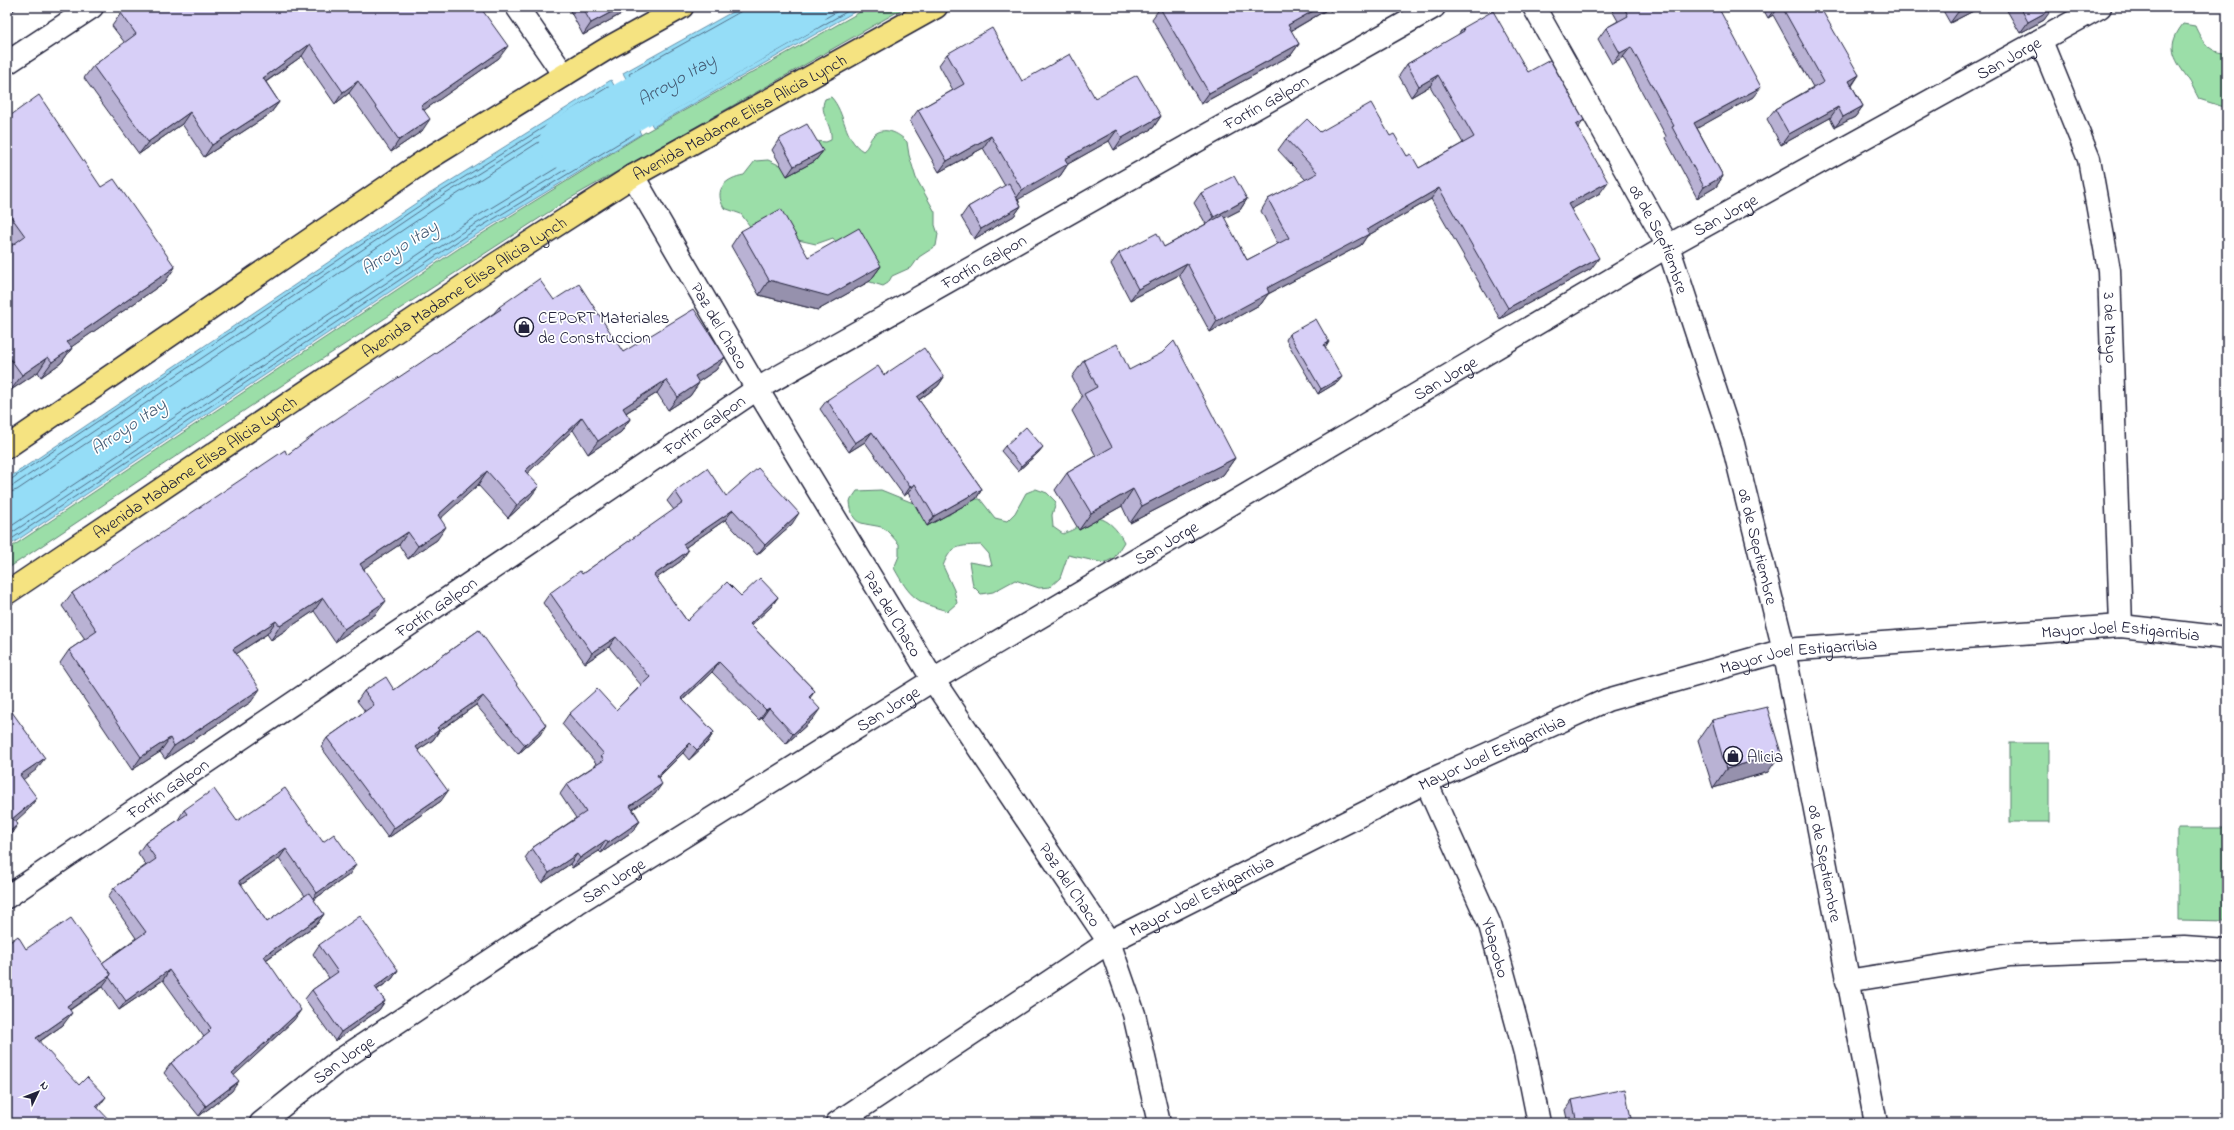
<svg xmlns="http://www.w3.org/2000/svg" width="2234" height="1130" font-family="'Indie Flower',sans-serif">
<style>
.green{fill:#9bdea8;stroke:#5e8072}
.water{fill:#95ddf7;stroke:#6792ac}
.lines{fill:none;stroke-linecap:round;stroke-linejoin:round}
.shore{stroke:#506d86;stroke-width:1}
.river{stroke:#95ddf7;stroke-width:52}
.minor-casing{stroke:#22223b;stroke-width:25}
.tertiary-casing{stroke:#22223b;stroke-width:25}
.trunk-casing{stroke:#22223b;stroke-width:25}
.minor{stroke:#fff;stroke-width:22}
.tertiary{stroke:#fff;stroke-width:22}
.trunk{stroke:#f5e381;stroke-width:22}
.wall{fill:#b9b2d4;stroke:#22223b;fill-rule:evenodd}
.shaded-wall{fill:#9691ad;stroke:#22223b}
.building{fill:#d7cff7;stroke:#22223b}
.labels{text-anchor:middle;stroke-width:3.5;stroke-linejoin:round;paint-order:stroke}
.street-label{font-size:17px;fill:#22223b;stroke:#fff}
.poi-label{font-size:17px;fill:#22223b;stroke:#fff;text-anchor:start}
.water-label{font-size:18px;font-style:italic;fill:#445a73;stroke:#fff}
</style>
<rect width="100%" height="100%" fill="#fff"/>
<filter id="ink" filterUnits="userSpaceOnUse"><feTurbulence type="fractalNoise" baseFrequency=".025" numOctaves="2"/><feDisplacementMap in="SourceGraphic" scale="8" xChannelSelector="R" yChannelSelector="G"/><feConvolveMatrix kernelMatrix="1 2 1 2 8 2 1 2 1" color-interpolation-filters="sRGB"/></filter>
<g filter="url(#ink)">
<g class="green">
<polygon points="869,7 906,7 569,199 296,376 7,569 7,550 464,245 644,133"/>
<path d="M2183 24 2195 26C2201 40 2210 54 2227 53V108L2199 99C2195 92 2192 84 2187 77 2173 57 2166 46 2183 24Z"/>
<path d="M831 97C846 113 843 139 863 151 869 147 869 140 873 136 883 125 899 133 907 142L909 155 916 178 935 212V225L938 234 936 246 919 257 912 267 892 276 888 283 883 286 867 281 833 238 816 244 798 240 763 244 741 214 724 208C713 189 726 178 744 175L755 161 768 160 779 165 802 140 826 142 831 140C833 125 818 113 825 99Z"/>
<path d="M1036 489 1047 493 1056 502 1052 515 1053 527 1063 534C1066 532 1071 531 1074 529 1078 527 1080 522 1084 520 1103 512 1116 527 1124 542L1114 558 1104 563 1068 555 1060 578 1050 587 1039 588 1015 580 993 592 981 594 973 586 969 562 992 566 989 554 981 545C960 546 951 544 943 566L954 590 957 603 948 611C916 603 910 597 894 568L899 556V544C894 539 887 529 881 527 861 522 852 527 850 501L857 491 881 490 928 509 937 516 949 515 968 499H980L995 518 1007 521 1015 513 1026 493Z"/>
<rect x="2010" y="743" width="39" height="79"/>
<polygon points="2178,828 2227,828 2227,921 2178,920"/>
</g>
<polygon class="water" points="741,7 863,7 653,127 649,120 637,127 641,134 466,241 7,547 7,479 431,193 611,80 637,126 648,120 623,73"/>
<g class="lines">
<g class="shore">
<polyline points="742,7 740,12 629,74 654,121 855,7"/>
<polyline points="747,7 742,17 636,76 656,114 845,7"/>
<polyline points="753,7 751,15 745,22 644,78 658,105 832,7"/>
<polyline points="7,482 434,196 608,87 610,88 635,131 634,134 464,237 7,542"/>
<polyline points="7,487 14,485 436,200 606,94 608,94 628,129 627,132 461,233 7,536"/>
<polyline points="7,493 17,490 440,205 583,114 604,102 606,103 620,127 619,130 458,228 7,529"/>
</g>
<path class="river" id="s1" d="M565 143 802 7"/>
<g class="minor-casing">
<g id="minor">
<polyline points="517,7 564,75"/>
<path id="s2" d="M2041 41 2089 159 2109 270 2121 626"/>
<polyline points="7,63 92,7"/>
<path id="s3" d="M633 176 757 389 933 680 1109 942 1134 1014 1159 1123"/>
<path id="s4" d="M1426 782 1490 925 1525 1053 1539 1123"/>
<path id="s5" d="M7 897 757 389 1434 7"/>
<polyline points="1847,981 2010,955 2184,948 2227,951"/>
<path id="s6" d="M261 1123 336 1063 577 903 933 680 1668 246 2100 7"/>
<path id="s7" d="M837 1123 1109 942 1426 782 1607 700 1784 650 2121 626 2227 638"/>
</g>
</g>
<g class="tertiary-casing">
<g id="tertiary">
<path id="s8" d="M1534 7 1668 246 1733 444 1784 650 1876 1123"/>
</g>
</g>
<g class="trunk-casing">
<g id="trunk">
<polyline points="7,447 423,162 608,48 682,7"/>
<path id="s9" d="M7 593 496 264 633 176 936 7"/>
</g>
</g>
<use href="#minor" class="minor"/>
<use href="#tertiary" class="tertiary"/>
<use href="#trunk" class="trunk"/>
</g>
<g class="wall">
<polygon points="7,7 18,7 10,13 7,8"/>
<polygon points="568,7 634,7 583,35"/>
<polygon points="1162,7 1337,7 1330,11 1328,9 1291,31 1299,44 1291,55 1201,104 1152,19 1160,8"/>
<polygon points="1610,7 1718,7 1753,97 1697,128 1723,176 1716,187 1697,198 1665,138 1666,136 1623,57 1612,64 1598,39 1606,28 1618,21"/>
<polygon points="1762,7 1812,7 1859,75 1852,86 1863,106 1855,117 1835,127 1830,118 1781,145 1767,119 1775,109 1813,87 1773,15 1768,18"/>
<polygon points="1941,7 1981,7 1950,23"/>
<polygon points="2005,7 2051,7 2044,20 2020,33"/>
<polygon points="307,10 499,58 424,110 422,131 391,152 349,93 335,104 302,56 266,82 279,102 270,114 204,157 182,124 139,154 84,78 93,66 125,43 112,26 121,13"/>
<polygon points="1463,28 1528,72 1578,129 1600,193 1571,209 1591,269 1500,319 1431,199 1367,236 1361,245 1268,294 1261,304 1210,332 1179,275 1130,300 1111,264 1119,253 1164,247 1206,224 1194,203 1201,193 1247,199 1240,210 1224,218 1247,260 1278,244 1261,211 1268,199 1306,180 1278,150 1286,139 1320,132 1390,136 1407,156 1419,168 1463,143 1430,86 1411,97 1399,76 1407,64 1458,35"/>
<polygon points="947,54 1022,81 1095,98 1161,116 1153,128 1114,150 1109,141 1068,164 1060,176 1018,199 1021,206 1014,216 974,239 961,217 968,207 1005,186 983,148 939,172 910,121 918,110 953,90 939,65"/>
<polygon points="7,118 101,187 175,267 165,282 71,347 72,348 61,363 41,377 38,372 11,390 7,384 7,249 11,246 7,241"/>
<polygon points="779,139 823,151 815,161 787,176 772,150"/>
<polygon points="741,231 808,257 881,266 870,281 818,310 759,295 731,246"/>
<polygon points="554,300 623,352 725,357 716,370 698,382 699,383 690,396 668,410 657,393 626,413 630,419 621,432 588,454 573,430 527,473 529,499 508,518 478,485 440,518 437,540 408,559 399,545 364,568 376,614 335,642 314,611 271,640 267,634 236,654 251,702 165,759 160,752 132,770 60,663 69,650 85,639 62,606 72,593 287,455 494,313 499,307"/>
<polygon points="1289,334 1326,347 1325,347 1338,382 1318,394 1286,340"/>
<polygon points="1084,360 1129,370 1235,458 1223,475 1130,523 1122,506 1079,530 1055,490 1067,473 1096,456 1072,411 1082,397 1072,377"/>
<polygon points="884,375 944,377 938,386 919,400 982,489 976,499 927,526 908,493 904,496 865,442 849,452 820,409 827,400"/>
<polygon points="1005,446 1039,452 1018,471 1001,451"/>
<polygon points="675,491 726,496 792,524 757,555 725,520 686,547 681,561 656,578 687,621 741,596 778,597 771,607 751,625 815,691 810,698 813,719 786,744 762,718 759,720 712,672 683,700 714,732 707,743 689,760 683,753 658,778 655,794 633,809 640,821 633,831 601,853 599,851 572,868 570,864 542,883 525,858 532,848 576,818 560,794 567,784 594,766 596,763 562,724 569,714 616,710 641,685 609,647 585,663 543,603 550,593 582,574 674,510 667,501"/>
<polygon points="479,630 540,735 518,754 476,705 439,731 433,740 418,750 441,801 388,838 321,747 327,738 365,711 357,701 364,691 394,690"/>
<polygon points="1712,720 1768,772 1713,788 1698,740"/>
<path d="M184 810 237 821 323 842 349 875 313 900 324 914 317 924 266 960 294 1020 234 1075 232 1091 199 1116 164 1073 171 1063 204 1037 163 980 119 1010 103 987 70 1010 63 1025 39 1042 98 1108 7 1123 26 949 102 963 136 938 108 897 114 888 146 865 138 853 145 843 178 820ZM279 859 305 896 267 922 241 885Z"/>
<polygon points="319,945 398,970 392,979 377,990 385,1001 379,1010 335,1041 305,999 312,990 329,978 313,954"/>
<polygon points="1572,1100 1632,1123 1568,1123 1565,1110"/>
</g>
<g class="shaded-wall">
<polygon points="14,7 18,7 10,13"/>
<polygon points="621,7 634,7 583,35 591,23"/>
<polygon points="1320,7 1330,7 1328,9 1280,37 1288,25"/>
<polygon points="1332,7 1337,7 1330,11"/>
<polygon points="1776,7 1779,7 1773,15 1768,18"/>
<polygon points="1968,7 1981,7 1950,23 1958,12"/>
<polygon points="2052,9 2044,20 2020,33 2028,22"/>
<polygon points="310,44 302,56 254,90 263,78"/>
<polygon points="1299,44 1291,55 1201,104 1209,93"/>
<polygon points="508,46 499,58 413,118 421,106"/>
<polygon points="1631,47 1623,57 1612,64 1620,53"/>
<polygon points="1438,75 1430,86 1411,97 1419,86"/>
<polygon points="1859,75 1851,86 1849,81"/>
<polygon points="358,81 349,93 335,104 343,92"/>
<polygon points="1761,87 1753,97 1687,134 1694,123"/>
<polygon points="279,102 270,114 204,157 212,145"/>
<polygon points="1863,106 1855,117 1835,127 1843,117"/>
<polygon points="1838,107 1830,118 1781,145 1789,134"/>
<polygon points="190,112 182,124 139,154 148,142"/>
<polygon points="1161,116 1153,128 1114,150 1122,138"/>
<polygon points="430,119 422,131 391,152 399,140"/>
<polygon points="1584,120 1576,131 1576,125"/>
<polygon points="1117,130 1109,141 1068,164 1060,176 1014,202 1022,190 1065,159"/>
<polygon points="991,136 983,148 939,172 947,161"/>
<polygon points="823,151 815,161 787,176 794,166"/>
<polygon points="1723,176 1716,187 1697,198 1704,187"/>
<polygon points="1608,182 1600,193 1561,215 1568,204"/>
<polygon points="1439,188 1431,199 1367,236 1361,245 1268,294 1261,304 1210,332 1217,321 1267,288"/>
<polygon points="1247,199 1240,210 1207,227 1214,217"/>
<polygon points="1021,206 1014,216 974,239 981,229"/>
<polygon points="1599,258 1591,269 1500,319 1508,308"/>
<polygon points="1187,263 1179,275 1130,300 1138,289"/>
<polygon points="881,266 870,281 818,310 759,295 769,280"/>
<polygon points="175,267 165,282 57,357 67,342"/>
<polygon points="1329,342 1326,347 1320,350 1324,345"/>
<polygon points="72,348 61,363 41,377 52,362"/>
<polygon points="48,357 38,372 11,390 22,375"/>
<polygon points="725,357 716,370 686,390 695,376"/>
<polygon points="944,377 938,386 910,406 917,397"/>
<polygon points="1342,377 1338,382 1318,394 1321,389"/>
<polygon points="666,380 657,393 613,421 623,408"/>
<polygon points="699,383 690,396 668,410 678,397"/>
<polygon points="582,417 573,430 516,484 525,471"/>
<polygon points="630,419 621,432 588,454 598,441"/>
<polygon points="872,432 865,442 849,452 855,443"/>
<polygon points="1043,447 1039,452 1018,471 1021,466"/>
<polygon points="1235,458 1223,475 1130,523 1142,506"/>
<polygon points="487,471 478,485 429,529 438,515"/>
<polygon points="915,484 908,493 904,496 910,487"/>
<polygon points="539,486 529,499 508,518 517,505"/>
<polygon points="982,489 976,499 927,526 934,516"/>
<polygon points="1133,489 1122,506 1079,530 1091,513"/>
<polygon points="733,510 725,520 676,554 683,544"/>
<polygon points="799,513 792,524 757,555 765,545"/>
<polygon points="446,527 437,540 408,559 418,546"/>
<polygon points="408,532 399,545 351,577 360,564"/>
<polygon points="688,551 681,561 647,585 654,575"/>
<polygon points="778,597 771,607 742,634 750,624"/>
<polygon points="323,598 314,611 271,640 280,626"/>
<polygon points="386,601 376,614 335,642 344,629"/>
<polygon points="276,621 267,634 224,662 233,649"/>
<polygon points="616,637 609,647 585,663 592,653"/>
<polygon points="719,662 712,672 674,708 681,698"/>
<polygon points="260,689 251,702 165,759 174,746"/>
<polygon points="483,696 476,705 439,731 433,740 409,756 416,747 437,728"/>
<polygon points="769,708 762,718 759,720 766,710"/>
<polygon points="820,709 813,719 786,744 793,734"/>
<polygon points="546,725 540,735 518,754 525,745"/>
<polygon points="714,732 707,743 689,760 697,750"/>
<polygon points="170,738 160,752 132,770 141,757"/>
<polygon points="690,743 683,753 649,786 657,776"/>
<polygon points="1781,753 1768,772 1713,788 1726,769"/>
<polygon points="45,758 36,770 12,788 20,775"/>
<polygon points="662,784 655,794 623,816 630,806"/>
<polygon points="448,791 441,801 388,838 394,828"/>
<polygon points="37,798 28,810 7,829 12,819"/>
<polygon points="640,821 633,831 601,853 608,843"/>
<polygon points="18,824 9,837 7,839 7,834"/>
<polygon points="606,840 599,851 572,868 580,858"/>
<polygon points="286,849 279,859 232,891 239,881"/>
<polygon points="577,854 570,864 542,883 549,873"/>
<polygon points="356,865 349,875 310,902 317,893"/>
<polygon points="324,914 317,924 257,966 264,956"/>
<polygon points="169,970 163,980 119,1010 126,1001"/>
<polygon points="398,970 392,979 369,995 375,987"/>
<polygon points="111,975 102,987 58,1018 67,1006"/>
<polygon points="385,1001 379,1010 335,1041 341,1032"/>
<polygon points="301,1010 294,1020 226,1083 232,1073"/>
<polygon points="72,1013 63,1025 27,1050 36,1038"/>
<polygon points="239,1081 232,1091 199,1116 206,1106"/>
<polygon points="106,1097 97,1109 96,1106"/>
</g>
<g class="building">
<polygon points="129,7 304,7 307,10 312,7 480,7 508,46 421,106 430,119 399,140 358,81 343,92 310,44 263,78 279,102 212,145 190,112 148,142 93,66 136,34 121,13"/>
<polygon points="582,7 621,7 591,23"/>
<polygon points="1162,7 1320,7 1288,25 1299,44 1209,93 1160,8"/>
<polygon points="1624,7 1718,7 1761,87 1694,123 1723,176 1704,187 1672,127 1674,126 1631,47 1620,53 1606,28 1628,16"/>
<polygon points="1782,7 1812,7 1814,10 1820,7 1859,75 1849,81 1863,106 1843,117 1838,107 1789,134 1775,109 1824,82"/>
<polygon points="1956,7 1968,7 1958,12"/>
<polygon points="2020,7 2051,7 2052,9 2028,22"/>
<polygon points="1493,11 1528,72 1550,60 1584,120 1576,125 1608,182 1568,204 1599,258 1508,308 1439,188 1367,230 1369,234 1267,288 1269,293 1217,321 1187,263 1138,289 1119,253 1157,233 1164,247 1223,215 1247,260 1289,238 1268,199 1318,173 1286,139 1307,119 1320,132 1371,103 1390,136 1394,134 1407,156 1411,154 1419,168 1474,137 1438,75 1419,86 1407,64 1464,31 1463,28"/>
<polygon points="992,28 1022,81 1070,54 1095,98 1137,75 1161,116 1122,138 1117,130 1065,159 1068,164 1022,190 991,136 947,161 918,110 964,84 947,54"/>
<polygon points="39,95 101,187 114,179 175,267 67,342 72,348 52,362 48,357 22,375 7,354 7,249 25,236 7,211 7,118"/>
<polygon points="807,124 823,151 794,166 779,139"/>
<polygon points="1234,176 1247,199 1214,217 1201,193"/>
<polygon points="1009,183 1021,206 981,229 968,207"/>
<polygon points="781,209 808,257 859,228 881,266 828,296 769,280 741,231"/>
<polygon points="539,279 554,300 579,284 623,352 694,309 725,357 695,376 699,383 678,397 666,380 623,408 630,419 598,441 582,417 525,471 539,486 517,505 487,471 438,515 446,527 418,546 408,532 360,564 386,601 344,629 323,598 280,626 276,621 233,649 260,689 174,746 170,738 141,757 69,650 97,631 72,593 285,450 287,455 320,430 501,309 499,307"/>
<polygon points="1316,319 1329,342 1324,345 1342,377 1321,389 1289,334"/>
<polygon points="1174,341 1235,458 1142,506 1133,489 1091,513 1067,473 1112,447 1084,394 1097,387 1084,360 1117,344 1129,370 1162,353"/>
<polygon points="924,348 944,377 917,397 982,489 934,516 915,484 910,487 872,432 855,443 827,400 878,366 884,375"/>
<polygon points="1026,427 1043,447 1021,466 1005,446"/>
<polygon points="707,468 726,496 758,468 799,513 765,545 733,510 683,544 688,551 654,575 687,621 727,582 741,596 760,578 778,597 750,624 815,691 809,697 820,709 793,734 769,708 766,710 719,662 681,698 714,732 697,750 690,743 657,776 662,784 630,806 640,821 608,843 606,840 580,858 577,854 549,873 532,848 586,812 567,784 604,760 601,756 604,754 569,714 597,689 616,710 650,677 616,637 592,653 550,593 580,571 582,574 683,503 675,491"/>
<polygon points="479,630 546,725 525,745 483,696 437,728 439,730 416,747 448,791 394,828 327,738 374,705 364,691 386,677 394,690"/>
<polygon points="7,705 45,758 20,775 37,798 12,819 18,824 7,834"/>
<polygon points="1767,707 1781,753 1726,769 1712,720"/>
<polygon points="285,788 323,842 334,834 356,865 317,893 286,849 239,881 267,922 309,893 324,914 264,956 301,1010 232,1073 239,1081 206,1106 171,1063 210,1032 208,1031 211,1028 169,970 126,1001 109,977 111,975 102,963 146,932 114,888 156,859 145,843 187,814 184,810 214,789 237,821"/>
<polygon points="360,916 398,970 375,987 385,1001 341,1032 312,990 338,972 319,945"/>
<polygon points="71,918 111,975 67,1006 72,1013 36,1038 79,1085 87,1077 106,1097 96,1106 112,1123 7,1123 7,944 18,936 26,949"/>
<polygon points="1625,1089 1632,1123 1577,1123 1572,1100"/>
</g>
</g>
<defs>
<g id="shop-ring" transform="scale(1)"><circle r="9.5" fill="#fff" stroke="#22223b" stroke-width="1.5"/><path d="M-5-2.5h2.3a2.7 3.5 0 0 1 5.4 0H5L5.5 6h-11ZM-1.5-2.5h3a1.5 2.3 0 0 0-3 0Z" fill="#22223b"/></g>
</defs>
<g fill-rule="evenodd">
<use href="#shop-ring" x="524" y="327"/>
<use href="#shop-ring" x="1733" y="756"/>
</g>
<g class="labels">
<g class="street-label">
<text dy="6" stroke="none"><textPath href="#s6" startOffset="2048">San Jorge</textPath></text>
<text dy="6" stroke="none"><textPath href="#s5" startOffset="1490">Fortín Galpon</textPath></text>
<text dy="6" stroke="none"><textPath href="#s9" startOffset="874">Avenida Madame Elisa Alicia Lynch</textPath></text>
<text dy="6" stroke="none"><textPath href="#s6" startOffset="1724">San Jorge</textPath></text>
<text dy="6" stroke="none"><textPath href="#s8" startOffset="264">08 de Septiembre</textPath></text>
<text dy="6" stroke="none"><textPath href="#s5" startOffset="1166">Fortín Galpon</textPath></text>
<text dy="6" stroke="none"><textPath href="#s9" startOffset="550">Avenida Madame Elisa Alicia Lynch</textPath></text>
<text dy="6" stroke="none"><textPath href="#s3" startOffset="173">Paz del Chaco</textPath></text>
<text dy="6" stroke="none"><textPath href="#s2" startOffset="298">3 de Mayo</textPath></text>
<text dy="6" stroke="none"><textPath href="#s6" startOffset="1400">San Jorge</textPath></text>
<text dy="6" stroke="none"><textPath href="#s5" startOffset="842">Fortín Galpon</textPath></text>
<text dy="6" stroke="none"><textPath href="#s9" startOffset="226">Avenida Madame Elisa Alicia Lynch</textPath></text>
<text dy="6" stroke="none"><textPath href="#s6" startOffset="1076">San Jorge</textPath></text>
<text dy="6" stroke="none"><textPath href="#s8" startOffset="588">08 de Septiembre</textPath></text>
<text dy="6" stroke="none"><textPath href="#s5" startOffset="518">Fortín Galpon</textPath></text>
<text dy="6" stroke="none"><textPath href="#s3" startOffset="509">Paz del Chaco</textPath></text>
<text dy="6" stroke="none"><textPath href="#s7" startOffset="1402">Mayor Joel Estigarribia</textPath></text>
<text dy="6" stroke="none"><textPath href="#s7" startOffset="1078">Mayor Joel Estigarribia</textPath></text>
<text dy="6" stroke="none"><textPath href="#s6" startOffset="752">San Jorge</textPath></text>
<text dy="6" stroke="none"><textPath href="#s7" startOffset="754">Mayor Joel Estigarribia</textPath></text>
<text dy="6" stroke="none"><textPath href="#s5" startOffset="194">Fortín Galpon</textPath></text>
<text dy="6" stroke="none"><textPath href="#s8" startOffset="912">08 de Septiembre</textPath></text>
<text dy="6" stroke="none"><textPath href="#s6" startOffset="428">San Jorge</textPath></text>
<text dy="6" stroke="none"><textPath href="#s3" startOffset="833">Paz del Chaco</textPath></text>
<text dy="6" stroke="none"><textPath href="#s7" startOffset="430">Mayor Joel Estigarribia</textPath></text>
<text dy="6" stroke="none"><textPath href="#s4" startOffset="180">Ybapobo</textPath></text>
<text dy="6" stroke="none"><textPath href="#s6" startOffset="104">San Jorge</textPath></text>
</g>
<g class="poi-label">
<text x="538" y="323">CEPORT Materiales<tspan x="538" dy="20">de Construccion</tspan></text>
<text x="1747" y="762">Alicia</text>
</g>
<g class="water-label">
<text dy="6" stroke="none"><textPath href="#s1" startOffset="128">Arroyo Itay</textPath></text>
<text transform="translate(399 247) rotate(-32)" y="6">Arroyo Itay</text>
<text transform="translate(128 426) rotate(-34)" y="6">Arroyo Itay</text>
</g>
</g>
<rect width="2234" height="1130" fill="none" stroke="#fff" stroke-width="24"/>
<rect x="12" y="12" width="2210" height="1106" fill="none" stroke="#22223b" stroke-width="1.5" filter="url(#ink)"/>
<g transform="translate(38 1092) rotate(47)" stroke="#ffffff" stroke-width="3" paint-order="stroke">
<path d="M0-3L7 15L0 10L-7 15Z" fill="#22223b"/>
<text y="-6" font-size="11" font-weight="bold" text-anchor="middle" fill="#22223b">N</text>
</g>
</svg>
